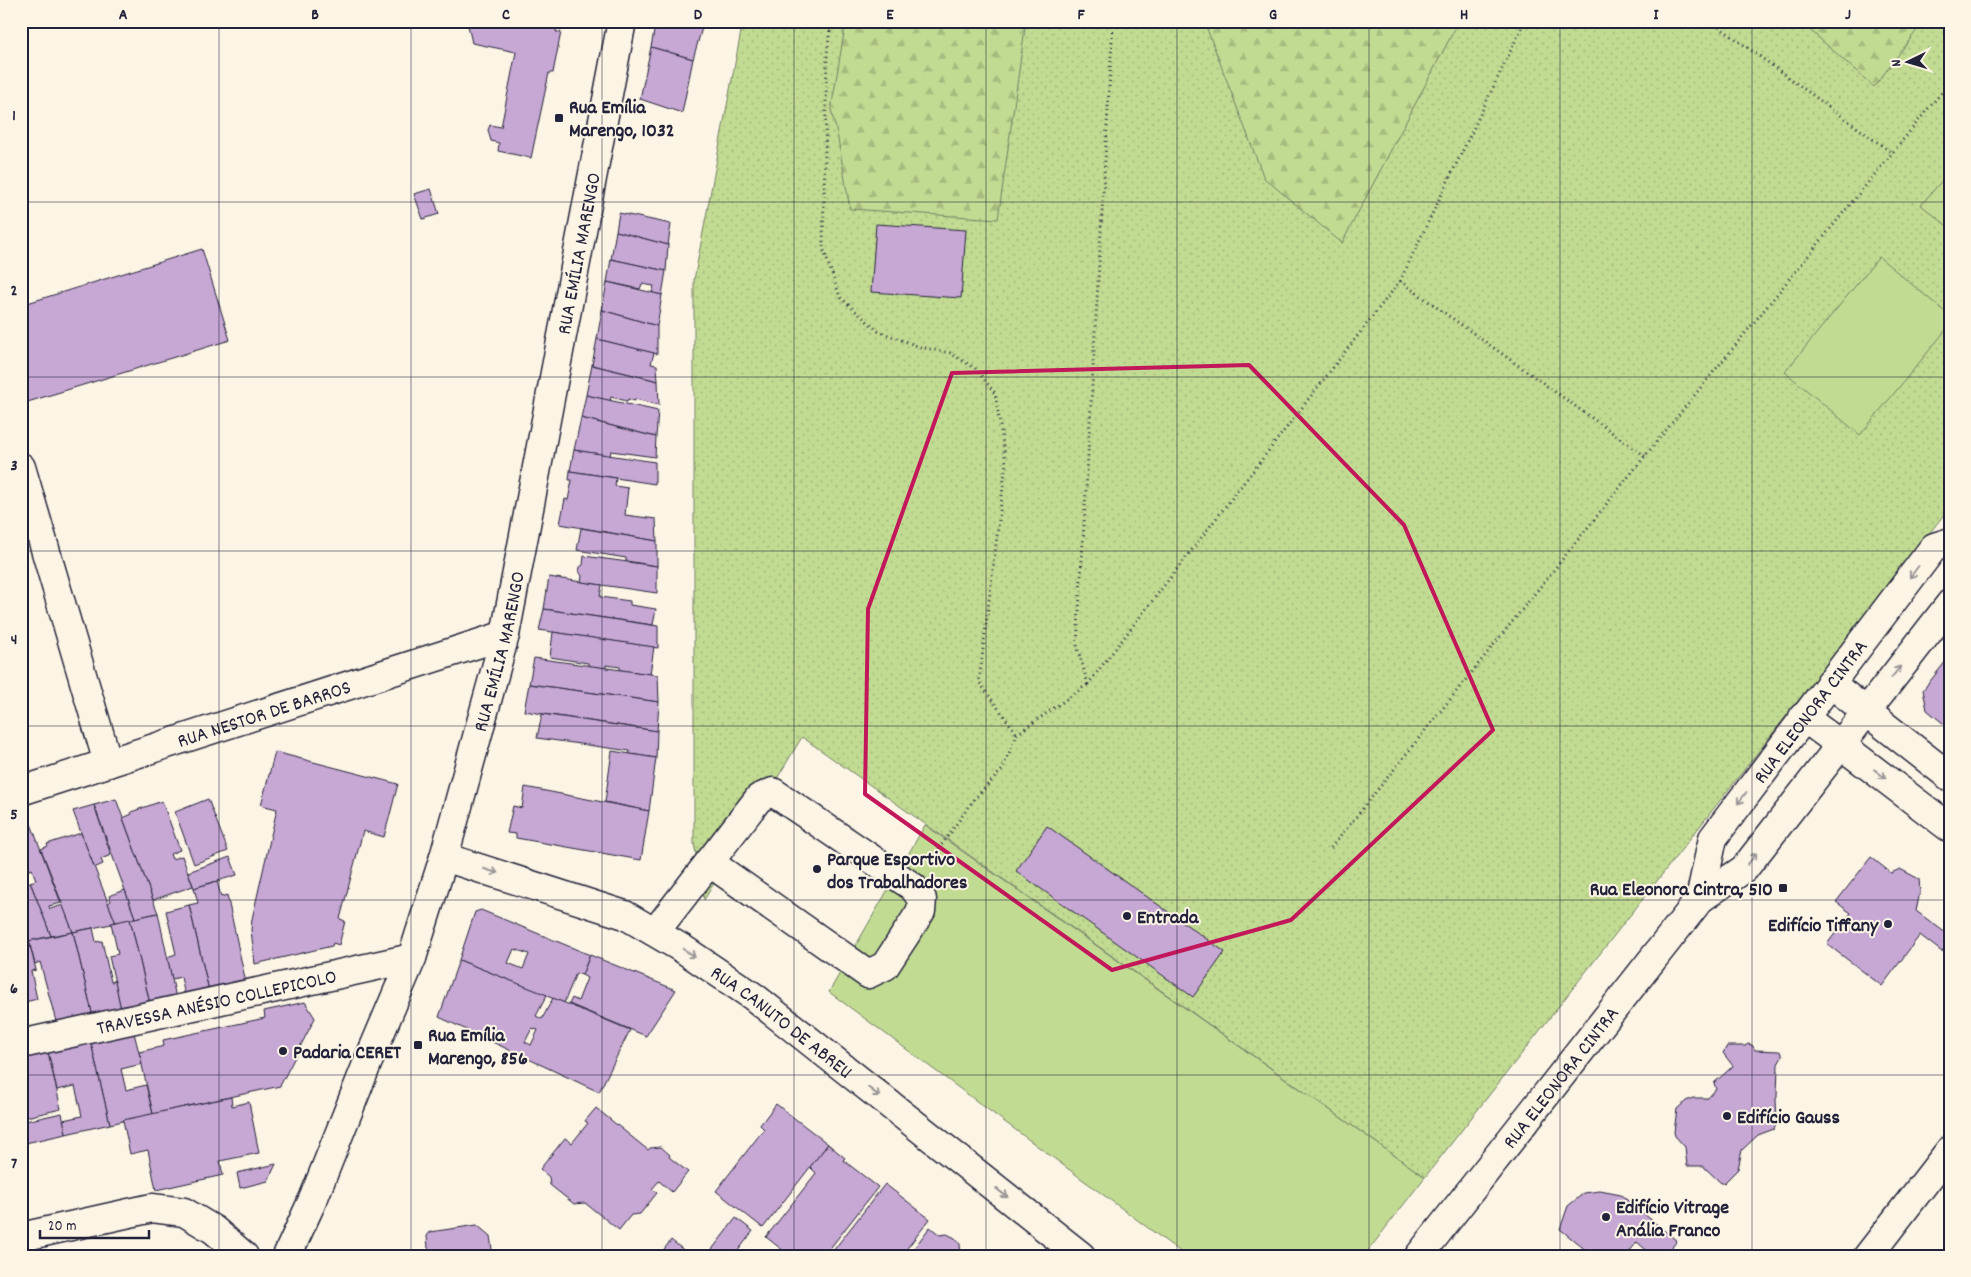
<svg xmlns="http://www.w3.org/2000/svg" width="1971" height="1277" font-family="Dekko,sans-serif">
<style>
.green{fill:url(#green-dots);stroke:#727e66}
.forest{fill:url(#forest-firs);stroke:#727e66}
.pitch{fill:#c2db92;stroke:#727e66}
.building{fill:#c7a7d3;stroke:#22223b;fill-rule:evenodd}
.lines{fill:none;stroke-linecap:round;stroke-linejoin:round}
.minor-casing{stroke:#22223b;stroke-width:31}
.major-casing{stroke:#22223b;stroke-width:31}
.path{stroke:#22223b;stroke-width:3;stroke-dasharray:1 4;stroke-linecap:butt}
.minor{stroke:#fcf5e5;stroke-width:28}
.major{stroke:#fcf5e5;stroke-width:28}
.oneway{stroke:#9a9698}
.marked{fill:none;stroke:#c2185b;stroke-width:4;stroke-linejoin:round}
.grid{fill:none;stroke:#22223b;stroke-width:1;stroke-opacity:0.55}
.poi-dot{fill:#22223b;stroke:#fcf5e5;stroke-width:2}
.labels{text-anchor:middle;stroke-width:4;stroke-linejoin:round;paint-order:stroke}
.poi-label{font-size:20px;font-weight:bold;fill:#22223b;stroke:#fcf5e5;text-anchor:start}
.street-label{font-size:20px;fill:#22223b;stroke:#fcf5e5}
.neatline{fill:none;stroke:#22223b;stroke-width:2}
.grid-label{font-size:16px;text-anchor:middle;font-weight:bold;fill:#22223b}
</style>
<defs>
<pattern id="green-dots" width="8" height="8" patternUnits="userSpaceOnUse" patternTransform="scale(1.25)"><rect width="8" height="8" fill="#c2db92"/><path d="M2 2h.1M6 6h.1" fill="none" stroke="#a6bc7f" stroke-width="1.8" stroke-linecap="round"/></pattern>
<pattern id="forest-firs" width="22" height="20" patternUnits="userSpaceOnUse" patternTransform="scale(1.25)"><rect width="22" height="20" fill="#c2db92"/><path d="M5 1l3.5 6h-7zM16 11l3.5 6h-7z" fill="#a6bc7f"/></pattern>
</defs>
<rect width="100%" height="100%" fill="#fcf5e5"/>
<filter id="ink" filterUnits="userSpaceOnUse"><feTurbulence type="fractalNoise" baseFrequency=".02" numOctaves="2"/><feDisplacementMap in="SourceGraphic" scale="10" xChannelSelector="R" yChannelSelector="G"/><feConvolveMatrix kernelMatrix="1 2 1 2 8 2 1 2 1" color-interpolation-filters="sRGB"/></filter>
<g filter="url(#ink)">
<polygon class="green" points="743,21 1950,21 1950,507 1425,1177 802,737 704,900 694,843 694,280"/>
<g class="forest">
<polygon points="846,21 1026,21 998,219 850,209 837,133 831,110"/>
<polygon points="1204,21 1459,21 1342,243 1264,178"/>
<polygon points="1800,21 1924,21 1874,87"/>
</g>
<g class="pitch">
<polygon points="1950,171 1950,228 1921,205"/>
<polygon points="1879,257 1950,316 1950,325 1860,435 1785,372"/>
<polygon points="925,825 1425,1177 1364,1256 1186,1256 829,992"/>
</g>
<g class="building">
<polygon points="467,21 558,21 556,32 561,32 553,73 549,73 531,158 498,151 499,143 491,141 488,130 490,125 501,127 516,52 472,43"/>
<polygon points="656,21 704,21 693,59 651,47"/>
<polygon points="651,47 693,59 682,113 640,99"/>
<polygon points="431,189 439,214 423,219 414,194"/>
<polygon points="619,213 671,224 668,245 616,231"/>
<polygon points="876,224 966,230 961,298 871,292"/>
<polygon points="616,231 668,245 666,271 611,259"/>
<polygon points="202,249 230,340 21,404 21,305"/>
<polygon points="611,259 666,271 662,295 652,293 654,286 642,284 640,289 607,282"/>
<polygon points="607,282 662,295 657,326 602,310"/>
<polygon points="602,310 657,326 657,354 597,339"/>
<polygon points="597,339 654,353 651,364 657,365 658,381 592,365"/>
<polygon points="592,365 658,381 659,405 635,399 635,401 628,399 627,401 611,397 610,401 586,395"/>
<polygon points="586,395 658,411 656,437 581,418"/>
<polygon points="581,418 656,437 655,457 611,451 610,456 574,450"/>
<polygon points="574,450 655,462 655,484 570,471"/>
<polygon points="570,471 616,478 615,486 628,488 625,515 656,519 657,541 560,524 565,499 568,500 572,480 569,480"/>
<polygon points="581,528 657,541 657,566 626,561 626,558 577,550"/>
<polygon points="584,556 657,566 657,593 581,582 582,576 579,571 580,567 583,565"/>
<polygon points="549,577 602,585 600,597 630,601 630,605 656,609 653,625 544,609"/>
<polygon points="544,609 658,626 658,648 539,630"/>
<polygon points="553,632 654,647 650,674 620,670 620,667 606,665 606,668 588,666 588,663 550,657"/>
<polygon points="1950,656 1950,729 1927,710 1923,690"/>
<polygon points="534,658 658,675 659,702 529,684"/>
<polygon points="529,684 659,702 657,731 524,711"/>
<polygon points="542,714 657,731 656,758 629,754 630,751 537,738"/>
<polygon points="612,751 656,758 649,811 605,802"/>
<polygon points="275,752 398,784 384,837 363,831 340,919 345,921 339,945 333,943 332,946 255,964 251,930 252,919 277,809 261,805"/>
<polygon points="525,787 649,811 641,860 516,838 516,834 507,833 513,806 522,808"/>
<polygon points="116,799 153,900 158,913 135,918 94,805"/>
<polygon points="208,799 228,851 194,864 175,812"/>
<polygon points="162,801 180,850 170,854 172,859 182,856 193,886 153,900 123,818 132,814 131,812"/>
<polygon points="94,805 111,855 101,859 103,864 94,868 73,811"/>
<polygon points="31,824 61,903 49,906 50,909 63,905 73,932 51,936 30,882 36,880 32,869 26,871 21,859 21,827"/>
<polygon points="1047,826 1225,952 1193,997 1016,871"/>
<polygon points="81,833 116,923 73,932 41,849 48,846 47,844"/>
<polygon points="230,857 237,875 194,888 188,872"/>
<polygon points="1871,857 1891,873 1900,869 1919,879 1920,892 1916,911 1950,936 1950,942 1942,952 1920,935 1882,986 1827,944 1851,913 1836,902"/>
<polygon points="21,875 24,884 30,882 51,936 29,941 21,921"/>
<polygon points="217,881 221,897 227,895 246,983 209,991 189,905 198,903 194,888"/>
<polygon points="125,890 135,918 116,923 108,903 111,901 109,896"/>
<polygon points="189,905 209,991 185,996 181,977 172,979 167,957 176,954 166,911"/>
<path d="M481 910 590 955 582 975 576 973 564 1003 459 960 475 912ZM514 949 529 954 523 969 508 963Z"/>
<polygon points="158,913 176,998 150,1004 130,919"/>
<polygon points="130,919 150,1004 121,1010 109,956 118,954 111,923"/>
<polygon points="23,924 29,941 21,943 21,925"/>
<polygon points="93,928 96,942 102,941 111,982 115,981 121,1010 93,1017 73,932"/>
<polygon points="73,932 93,1017 57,1025 40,962 35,964 29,941"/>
<polygon points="29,941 36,970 31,971 37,999 21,1003 21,943"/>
<polygon points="590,955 676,990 646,1036 569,1004 572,998 578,1001 587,978 582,975"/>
<path d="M459 960 547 995 536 1016 542 1019 553 998 630 1030 599 1092 439 1017ZM532 1028 538 1030 531 1045 525 1042Z"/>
<polygon points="305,1002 315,1018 280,1086 153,1114 139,1052 164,1046 163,1040 265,1018 264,1011"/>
<polygon points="134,1033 142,1064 121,1069 126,1090 146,1085 153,1114 110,1124 91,1043"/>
<polygon points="91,1043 110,1124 66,1134 63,1120 82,1116 75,1086 57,1090 48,1052"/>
<polygon points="1748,1044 1752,1045 1755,1050 1779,1051 1782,1053 1782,1057 1778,1064 1777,1097 1776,1099 1777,1123 1774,1129 1758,1135 1742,1150 1738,1169 1724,1183 1721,1183 1703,1166 1687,1166 1685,1147 1675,1136 1674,1132 1677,1109 1686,1101 1693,1098 1708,1098 1716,1089 1714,1083 1733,1066 1723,1053 1727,1046 1745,1046"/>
<polygon points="48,1052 61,1109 22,1118 21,1059"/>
<polygon points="231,1097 232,1106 249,1102 259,1153 220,1161 223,1175 156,1190 148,1150 130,1154 123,1120"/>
<polygon points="776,1104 828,1144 763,1228 716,1191 764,1129 760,1125"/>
<polygon points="596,1108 648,1150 650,1148 661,1147 670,1155 669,1157 688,1172 672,1192 659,1181 652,1189 657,1193 640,1214 631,1215 619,1230 585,1203 574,1204 550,1185 549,1177 540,1169 565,1138 572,1143 588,1123 585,1121"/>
<polygon points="62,1113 66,1134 21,1144 21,1122"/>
<polygon points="828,1144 845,1158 843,1160 878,1187 824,1256 790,1256 766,1237 816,1173 810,1167"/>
<polygon points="276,1164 268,1181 240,1188 237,1173"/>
<polygon points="885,1184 930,1219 901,1256 829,1256"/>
<polygon points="1600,1191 1621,1195 1677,1241 1665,1256 1653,1256 1637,1242 1626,1256 1593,1256 1560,1229 1568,1206 1584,1193"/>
<polygon points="736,1218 753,1231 734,1256 707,1256"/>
<polygon points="477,1225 490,1236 493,1256 435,1256 428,1248 427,1236 430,1232"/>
<polygon points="930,1227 940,1235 947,1234 955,1238 960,1244 961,1256 908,1256"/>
<polygon points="671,1240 691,1256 659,1256"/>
</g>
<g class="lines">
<g class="minor-casing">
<g id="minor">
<polyline points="21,467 108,763"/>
<polyline points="1830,683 1950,777"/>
<polyline points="1803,717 1841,745 1950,828"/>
<path id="s1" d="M21 791 505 635"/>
<path id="s2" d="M444 857 625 915 683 949 754 997 1081 1256"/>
<path id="s3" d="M1700 899 1713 838 1934 547 1950 542"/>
<polyline points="655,932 759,798 773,792 913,887 922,899 921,911 885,966 868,974 709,862"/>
<path id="s4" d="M21 1044 412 958"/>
<polyline points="21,1237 152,1208 184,1212 214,1230 244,1256"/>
<path id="s5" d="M1419 1256 1700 899 1744 869 1950 604"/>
<polyline points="1868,1256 1950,1150"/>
</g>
</g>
<g class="major-casing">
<g id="major">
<path id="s6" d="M287 1256 314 1197 367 1064 412 958 444 857 505 635 622 21"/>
</g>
</g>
<g class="path">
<polyline points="831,21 827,54 823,248 840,297 878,331 920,347 950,353 975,368 995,393 1006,463 979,682 1017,734"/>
<polyline points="1113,21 1077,646 1088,684 1400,281 1525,21"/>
<polyline points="1711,21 1892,153"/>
<polyline points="1400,281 1645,456"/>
<polyline points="1331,848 1645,456 1950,82"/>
<polyline points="930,861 975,798 1002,770 1017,734 1088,684"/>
</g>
<use href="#minor" class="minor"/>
<use href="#major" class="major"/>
</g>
<defs><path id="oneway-shaft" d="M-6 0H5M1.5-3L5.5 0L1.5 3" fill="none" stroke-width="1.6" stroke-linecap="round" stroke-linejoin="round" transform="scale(1.25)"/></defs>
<g class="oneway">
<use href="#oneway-shaft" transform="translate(1914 572) rotate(127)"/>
<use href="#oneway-shaft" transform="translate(1896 672) rotate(-52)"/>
<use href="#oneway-shaft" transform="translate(1880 774) rotate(38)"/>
<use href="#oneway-shaft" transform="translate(1742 798) rotate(127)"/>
<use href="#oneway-shaft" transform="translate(1752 859) rotate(-52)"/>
<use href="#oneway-shaft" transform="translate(491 871) rotate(18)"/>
<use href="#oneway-shaft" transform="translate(689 953) rotate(34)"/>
<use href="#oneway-shaft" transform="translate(874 1092) rotate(38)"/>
<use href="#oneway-shaft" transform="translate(1002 1193) rotate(38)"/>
</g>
</g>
<path class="marked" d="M1249 365 1404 525 1493 730 1291 920 1112 970 865 794 868 609 952 373Z"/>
<path class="grid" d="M219 21V1256M411 21V1256M602 21V1256M794 21V1256M986 21V1256M1177 21V1256M1369 21V1256M1560 21V1256M1752 21V1256M21 202H1950M21 377H1950M21 551H1950M21 726H1950M21 900H1950M21 1075H1950"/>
<g class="poi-dot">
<rect x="554" y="113" width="10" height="10" rx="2.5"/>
<circle cx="817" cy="869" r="5"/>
<rect x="1778" y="883" width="10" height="10" rx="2.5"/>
<circle cx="1127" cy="916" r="5"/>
<circle cx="1888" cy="924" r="5"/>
<rect x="413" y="1040" width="10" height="10" rx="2.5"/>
<circle cx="283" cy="1051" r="5"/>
<circle cx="1727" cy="1116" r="5"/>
<circle cx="1606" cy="1217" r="5"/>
</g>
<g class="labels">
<g class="poi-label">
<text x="569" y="113">Rua Emília<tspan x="569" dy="23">Marengo, 1032</tspan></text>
<text x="827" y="865">Parque Esportivo<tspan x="827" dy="23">dos Trabalhadores</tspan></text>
<text x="1773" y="895" text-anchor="end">Rua Eleonora Cintra, 510</text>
<text x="1137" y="923">Entrada</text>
<text x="1878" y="931" text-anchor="end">Edifício Tiffany</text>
<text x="428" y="1041">Rua Emília<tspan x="428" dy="23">Marengo, 856</tspan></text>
<text x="293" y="1058">Padaria CERET</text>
<text x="1737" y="1123">Edifício Gauss</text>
<text x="1616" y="1213">Edifício Vitrage<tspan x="1616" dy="23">Anália Franco</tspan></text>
</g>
<g class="street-label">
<text dy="7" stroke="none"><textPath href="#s6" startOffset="1048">RUA EMÍLIA MARENGO</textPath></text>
<text dy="7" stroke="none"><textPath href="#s6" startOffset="642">RUA EMÍLIA MARENGO</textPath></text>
<text dy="7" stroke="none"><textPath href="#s3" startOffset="222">RUA ELEONORA CINTRA</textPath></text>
<text dy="7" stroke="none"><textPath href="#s1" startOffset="255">RUA NESTOR DE BARROS</textPath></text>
<text dy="7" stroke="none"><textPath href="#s4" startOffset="200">TRAVESSA ANÉSIO COLLEPICOLO</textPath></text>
<text dy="7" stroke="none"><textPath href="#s2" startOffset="380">RUA CANUTO DE ABREU</textPath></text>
<text dy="7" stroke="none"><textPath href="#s5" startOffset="228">RUA ELEONORA CINTRA</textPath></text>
</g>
</g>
<rect width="1971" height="1277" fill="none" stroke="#fcf5e5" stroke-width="55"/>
<g transform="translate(1908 62) rotate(265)" stroke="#fcf5e5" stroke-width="4" paint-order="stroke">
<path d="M0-4L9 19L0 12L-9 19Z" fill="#22223b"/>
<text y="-8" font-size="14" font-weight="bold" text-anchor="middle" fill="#22223b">N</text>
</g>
<path d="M40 1230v8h109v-8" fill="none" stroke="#22223b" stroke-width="2.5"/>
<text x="48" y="1230" font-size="15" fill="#22223b" stroke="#fcf5e5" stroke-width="4" paint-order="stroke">20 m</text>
<rect x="28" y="28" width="1916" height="1222" class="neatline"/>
<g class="grid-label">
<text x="123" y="19">A</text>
<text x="315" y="19">B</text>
<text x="506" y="19">C</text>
<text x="698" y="19">D</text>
<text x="890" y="19">E</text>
<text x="1081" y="19">F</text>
<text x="1273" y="19">G</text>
<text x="1464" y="19">H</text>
<text x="1656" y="19">I</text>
<text x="1848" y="19">J</text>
<text x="14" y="120">1</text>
<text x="14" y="295">2</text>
<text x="14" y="470">3</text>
<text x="14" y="644">4</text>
<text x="14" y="819">5</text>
<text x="14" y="993">6</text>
<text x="14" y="1168">7</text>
</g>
</svg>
